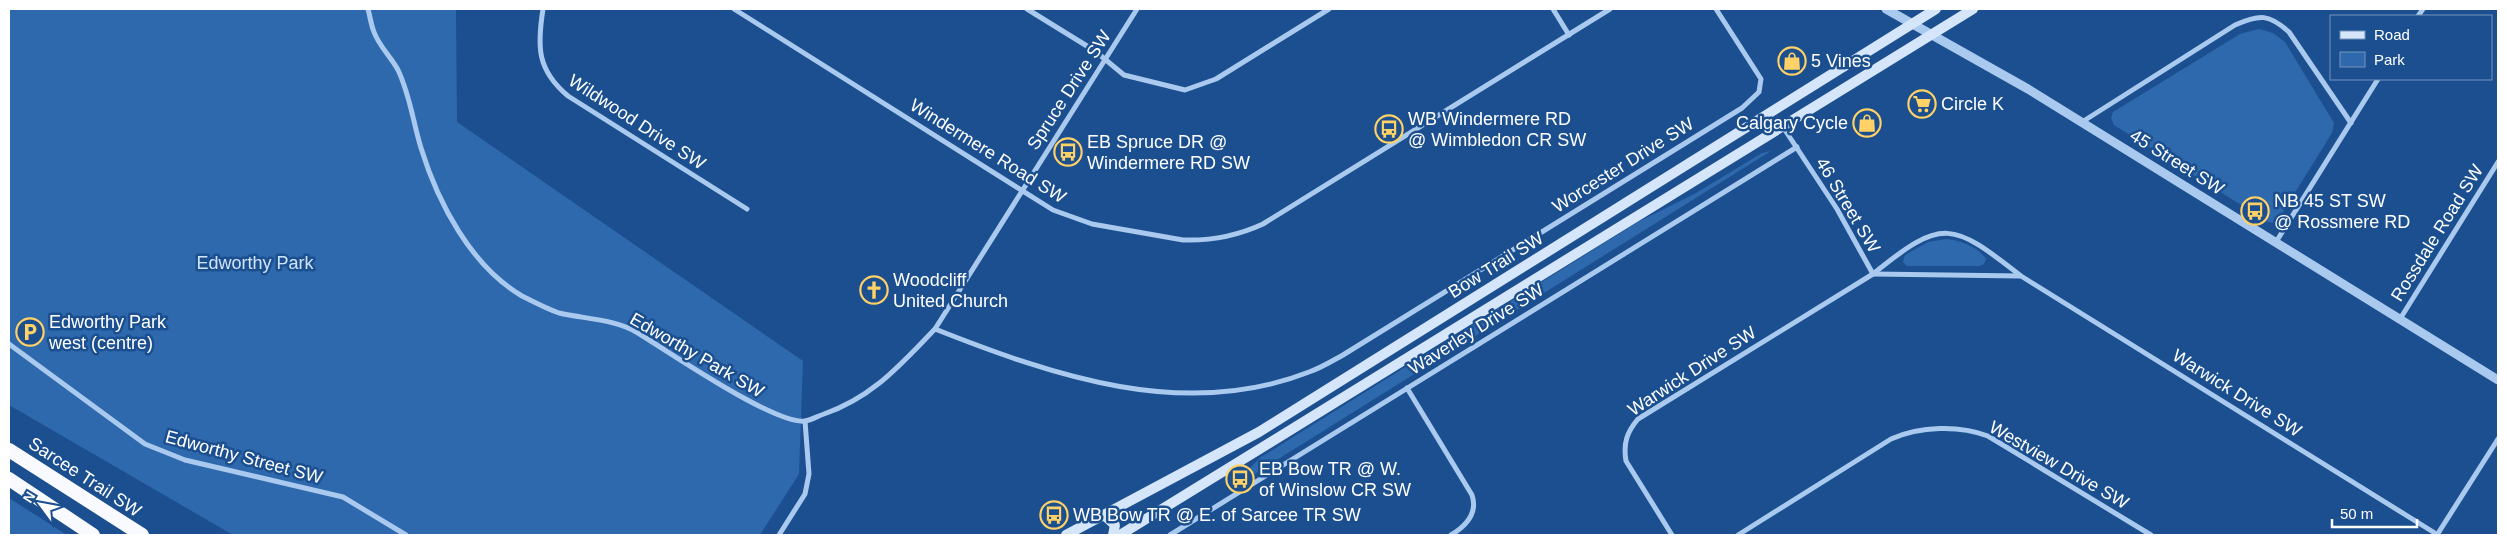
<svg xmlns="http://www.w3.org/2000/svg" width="2507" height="544" font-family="Helvetica,sans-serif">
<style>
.green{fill:#2e69ad}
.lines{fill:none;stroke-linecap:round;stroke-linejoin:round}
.minor{stroke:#a9c9ee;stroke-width:5}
.tertiary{stroke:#a9c9ee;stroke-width:9}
.secondary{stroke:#d6e6fa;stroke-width:10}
.trunk{stroke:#f8faff;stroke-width:14}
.labels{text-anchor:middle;stroke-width:5;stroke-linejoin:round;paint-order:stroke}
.poi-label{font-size:18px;fill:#fff;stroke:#1b4f8f;text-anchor:start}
.street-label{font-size:18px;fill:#fff;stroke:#1b4f8f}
.park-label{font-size:18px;fill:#cfe3fa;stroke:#1b4f8f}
</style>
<rect width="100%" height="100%" fill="#1b4f8f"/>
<g class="green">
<polygon points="9,9 456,9 457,122 803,361 799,474 760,535 233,535 9,405"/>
<polygon points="2259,29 2273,33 2285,42 2334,123 2332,133 2278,220 2273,223 2268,222 2114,125 2111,118 2113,112 2240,34"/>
<polygon points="1771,151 1245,480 1242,476 1261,457 1638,222 1696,193 1762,153"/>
<path d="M1946 239C1959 240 1979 247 1986 259L1984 264 1980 266H1907L1903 262 1905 255 1928 242Z"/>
<polygon points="9,498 67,535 9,535"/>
</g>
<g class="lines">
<g class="minor">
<path d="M368 9C370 16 371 25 374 32 379 46 391 57 398 70 410 95 413 122 421 148 438 203 471 266 522 296 534 302 547 309 559 313 585 319 615 319 638 333 669 352 775 425 805 421 811 420 818 416 824 414 873 397 900 365 935 329L1137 9"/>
<path d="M543 9C537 47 537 70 568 96L747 209"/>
<path d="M734 9 1053 210 1092 224 1183 240C1212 241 1237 236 1263 224L1610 9"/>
<polyline points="1027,9 1095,51 1124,75 1185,90 1216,79 1329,9"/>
<polyline points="1553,9 1569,35"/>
<polyline points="2418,16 2423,9"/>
<path d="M2082 122 2235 25C2260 14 2269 14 2289 32L2351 123"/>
<polyline points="1783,127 1837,209 1873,274"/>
<polyline points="2276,242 2378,79"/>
<polyline points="1874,274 2020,276"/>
<polyline points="2400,319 2498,162"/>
<path d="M935 329C1054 376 1184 421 1309 372 1321 368 1332 361 1343 355L1742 108 1759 92 1761 79 1716 9"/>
<polyline points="9,344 145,444 185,460 343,497 406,535"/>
<path d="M1407 388 1472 495C1478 513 1466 526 1451 535"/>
<polyline points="779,535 805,494 809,474 805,421"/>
<polyline points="1170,535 1797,147"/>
<path d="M1672 535 1626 461C1623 443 1627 432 1638 419L1873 274C1943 217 1952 222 2021 276L2438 535"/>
<path d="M1738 535 1891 439C1920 426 1959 425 1988 436L2151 535"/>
<polyline points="2437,535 2498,439"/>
</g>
<polyline class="tertiary" points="1886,9 2028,89 2498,380"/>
<g class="secondary">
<polyline points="1105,516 1115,525 1113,535"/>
<polyline points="1066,535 1259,432 1936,9"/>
<polyline points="1120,535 1973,9"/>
</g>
<g class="trunk">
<polyline points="9,450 142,535"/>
<polyline points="9,479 93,535"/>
</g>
</g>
<defs>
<g id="shop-ring" transform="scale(1.4375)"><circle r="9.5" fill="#1b4f8f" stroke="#ffd166" stroke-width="1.5"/><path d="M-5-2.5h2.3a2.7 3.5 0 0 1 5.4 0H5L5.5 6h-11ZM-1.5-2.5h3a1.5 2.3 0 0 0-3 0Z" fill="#ffd166"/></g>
<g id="supermarket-ring" transform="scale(1.4375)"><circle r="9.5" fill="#1b4f8f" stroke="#ffd166" stroke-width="1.5"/><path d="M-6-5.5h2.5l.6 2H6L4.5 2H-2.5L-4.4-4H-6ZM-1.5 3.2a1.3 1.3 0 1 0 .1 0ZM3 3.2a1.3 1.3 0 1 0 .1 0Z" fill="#ffd166"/></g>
<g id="bus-ring" transform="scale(1.4375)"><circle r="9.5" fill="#1b4f8f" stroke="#ffd166" stroke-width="1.5"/><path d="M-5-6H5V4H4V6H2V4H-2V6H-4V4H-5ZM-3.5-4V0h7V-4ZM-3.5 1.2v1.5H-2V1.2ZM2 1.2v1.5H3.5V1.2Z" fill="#ffd166"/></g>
<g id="church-ring" transform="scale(1.4375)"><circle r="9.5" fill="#1b4f8f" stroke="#ffd166" stroke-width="1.5"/><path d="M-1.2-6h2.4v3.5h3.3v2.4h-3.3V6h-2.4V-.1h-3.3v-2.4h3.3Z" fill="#ffd166"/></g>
<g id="parking-ring" transform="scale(1.4375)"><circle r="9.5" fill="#1b4f8f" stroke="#ffd166" stroke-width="1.5"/><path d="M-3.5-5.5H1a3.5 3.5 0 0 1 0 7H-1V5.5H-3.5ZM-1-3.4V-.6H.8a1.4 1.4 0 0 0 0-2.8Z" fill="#ffd166"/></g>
</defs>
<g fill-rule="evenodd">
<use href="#shop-ring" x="1792" y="61"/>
<use href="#supermarket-ring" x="1922" y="104"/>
<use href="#shop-ring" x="1867" y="123"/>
<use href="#bus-ring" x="1389" y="129"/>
<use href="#bus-ring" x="1068" y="152"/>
<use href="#bus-ring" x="2255" y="211"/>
<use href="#church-ring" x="874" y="290"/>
<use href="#parking-ring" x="30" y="332"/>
<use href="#bus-ring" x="1240" y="479"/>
<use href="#bus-ring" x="1054" y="515"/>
</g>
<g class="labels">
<g class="poi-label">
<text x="1811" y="67">5 Vines</text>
<text x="1941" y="110">Circle K</text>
<text x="1408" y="125">WB Windermere RD<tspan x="1408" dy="21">@ Wimbledon CR SW</tspan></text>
<text x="1848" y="129" text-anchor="end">Calgary Cycle</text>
<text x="1087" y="148">EB Spruce DR @<tspan x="1087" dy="21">Windermere RD SW</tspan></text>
<text x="2274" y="207">NB 45 ST SW<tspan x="2274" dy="21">@ Rossmere RD</tspan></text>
<text x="893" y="286">Woodcliff<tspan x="893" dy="21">United Church</tspan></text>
<text x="49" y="328">Edworthy Park<tspan x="49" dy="21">west (centre)</tspan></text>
<text x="1259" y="475">EB Bow TR @ W.<tspan x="1259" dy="21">of Winslow CR SW</tspan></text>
<text x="1073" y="521">WB Bow TR @ E. of Sarcee TR SW</text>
</g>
<g class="street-label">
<text transform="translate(1069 90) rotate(-57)" y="6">Spruce Drive SW</text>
<text transform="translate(637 122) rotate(33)" y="6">Wildwood Drive SW</text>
<text transform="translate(988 151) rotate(32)" y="6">Windermere Road SW</text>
<text transform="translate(2177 162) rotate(32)" y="6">45 Street SW</text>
<text transform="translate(1623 165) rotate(-32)" y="6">Worcester Drive SW</text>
<text transform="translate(1848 205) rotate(59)" y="6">46 Street SW</text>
<text transform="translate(2437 233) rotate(-58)" y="6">Rossdale Road SW</text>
<text transform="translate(1496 265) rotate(-32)" y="6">Bow Trail SW</text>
<text transform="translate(1476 329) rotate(-32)" y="6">Waverley Drive SW</text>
<text transform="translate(697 355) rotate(30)" y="6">Edworthy Park SW</text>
<text transform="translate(1692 371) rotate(-33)" y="6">Warwick Drive SW</text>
<text transform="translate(2237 393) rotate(32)" y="6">Warwick Drive SW</text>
<text transform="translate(244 457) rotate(15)" y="6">Edworthy Street SW</text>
<text transform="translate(2059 465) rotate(30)" y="6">Westview Drive SW</text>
<text transform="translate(85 477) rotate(33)" y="6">Sarcee Trail SW</text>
</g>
<g class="park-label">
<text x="255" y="269">Edworthy Park</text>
</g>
</g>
<rect width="2507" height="544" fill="none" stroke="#ffffff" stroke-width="20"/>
<rect x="2330" y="15" width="162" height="65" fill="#1b4f8f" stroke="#7695bc"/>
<rect x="2340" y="31" width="25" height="8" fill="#d6e6fa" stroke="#7695bc"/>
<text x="2374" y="40" font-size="15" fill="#ffffff">Road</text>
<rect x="2340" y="52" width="25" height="15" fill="#2e69ad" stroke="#7695bc"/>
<text x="2374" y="65" font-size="15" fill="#ffffff">Park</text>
<g transform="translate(40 504) rotate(302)" stroke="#1b4f8f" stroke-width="4" paint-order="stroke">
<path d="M0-4L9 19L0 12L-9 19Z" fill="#ffffff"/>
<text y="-8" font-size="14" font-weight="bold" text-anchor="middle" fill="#ffffff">N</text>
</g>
<path d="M2332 519v8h85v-8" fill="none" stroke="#ffffff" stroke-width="2.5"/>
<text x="2340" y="519" font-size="15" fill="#ffffff" stroke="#1b4f8f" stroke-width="4" paint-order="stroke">50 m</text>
</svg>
